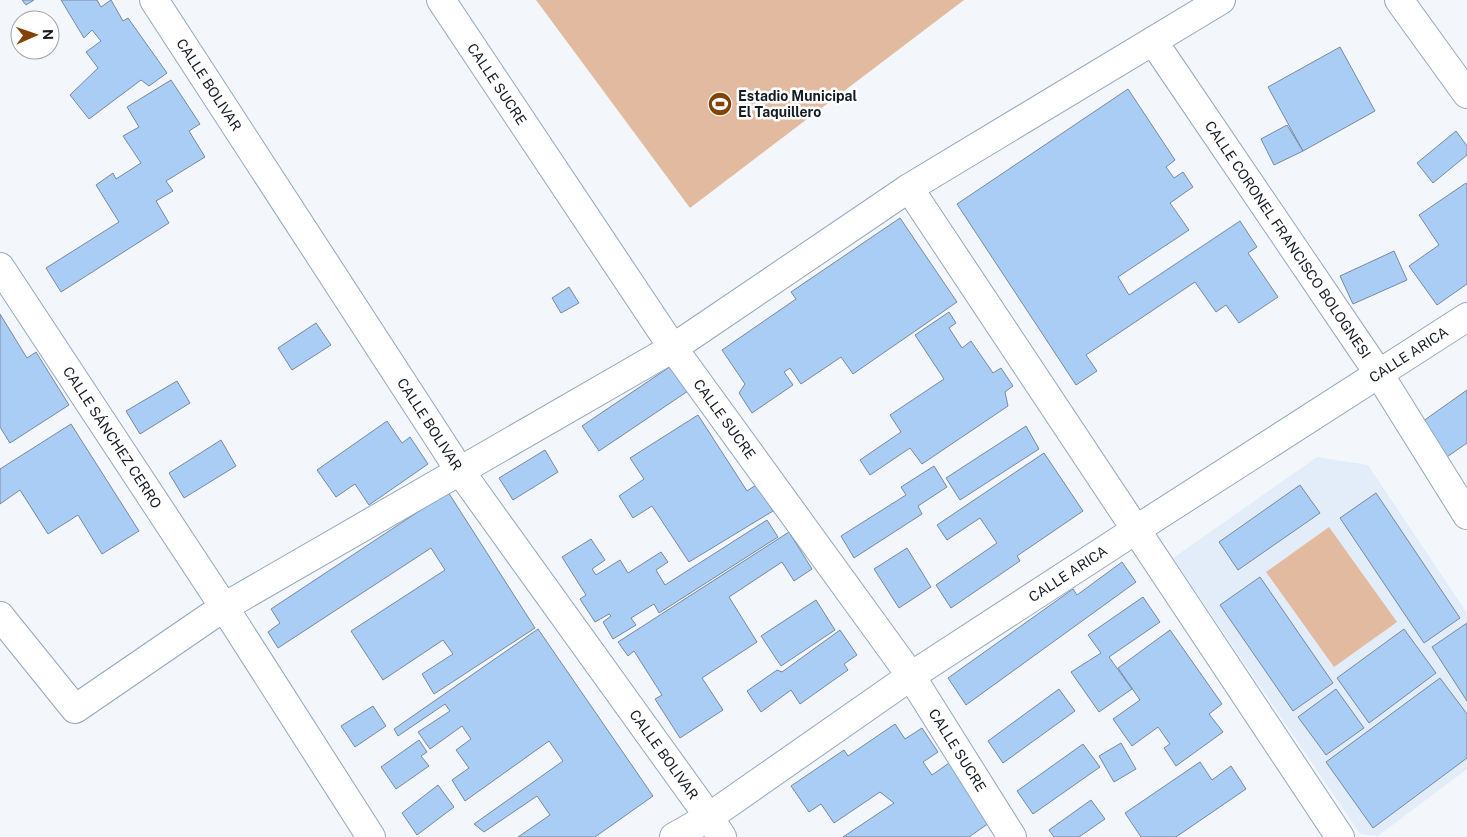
<svg xmlns="http://www.w3.org/2000/svg" width="1467" height="837" font-family="'Public Sans',sans-serif">
<style>
.built{fill:#e3edf9}
.green{fill:#e1ba9f}
.building{fill:#aacdf6;stroke:#77899f}
.lines{fill:none;stroke-linecap:round;stroke-linejoin:round}
.minor-casing{stroke:#94a7bd;stroke-width:30}
.minor{stroke:#fff;stroke-width:28}
.labels{text-anchor:middle;stroke-width:5;stroke-linejoin:round;paint-order:stroke}
.street-label{font-size:14px;fill:#141b23;stroke:#fff}
.poi-label{font-size:14px;font-weight:bold;fill:#141b23;stroke:#fff;text-anchor:start}
</style>
<rect width="100%" height="100%" fill="#f3f7fc"/>
<polygon class="built" points="1317,457 1368,465 1467,613 1467,769 1378,836 1360,834 1173,558"/>
<g class="green">
<polygon points="536,0 964,0 690,208"/>
<polygon points="1329,527 1397,622 1334,667 1266,572"/>
</g>
<g class="building">
<polygon points="22,0 34,0 26,5"/>
<polygon points="61,0 97,0 101,7 111,0 123,21 128,18 167,73 149,86 141,80 89,119 70,95 98,68 86,52 101,41 92,30 84,38"/>
<polygon points="1340,47 1375,111 1303,151 1268,87"/>
<polygon points="171,80 200,124 189,131 205,157 166,181 173,191 156,201 169,223 61,292 46,268 119,222 96,185 113,173 116,179 141,163 123,136 139,127 127,107"/>
<polygon points="1128,89 1175,160 1166,167 1174,178 1183,172 1193,187 1170,203 1189,230 1118,277 1129,295 1240,221 1257,247 1248,253 1278,297 1239,323 1226,305 1216,312 1195,282 1086,355 1097,371 1076,385 957,204"/>
<polygon points="1287,125 1303,151 1274,165 1261,139"/>
<polygon points="1456,131 1467,146 1467,155 1433,183 1417,163"/>
<polygon points="1466,183 1467,185 1467,284 1437,305 1409,266 1439,245 1419,215"/>
<polygon points="900,218 957,302 853,374 841,357 801,384 790,368 784,372 793,385 752,413 739,393 745,384 722,350 796,299 791,292"/>
<polygon points="1394,251 1407,280 1353,304 1340,276"/>
<polygon points="569,287 579,303 561,313 552,298"/>
<polygon points="949,312 956,323 949,328 962,348 971,341 993,373 1001,368 1013,386 1005,392 1008,406 922,464 910,448 870,475 860,460 901,432 890,415 944,379 915,335"/>
<polygon points="0,314 27,358 36,352 69,405 10,443 0,427"/>
<polygon points="316,323 331,345 292,370 278,348"/>
<polygon points="671,366 688,391 599,451 582,426"/>
<polygon points="177,381 190,403 140,434 126,411"/>
<polygon points="1467,390 1467,443 1444,459 1419,424"/>
<polygon points="698,415 747,491 756,485 773,511 689,562 652,506 633,518 619,496 644,479 630,458"/>
<polygon points="387,421 402,443 410,437 428,464 369,505 355,484 336,497 317,470"/>
<polygon points="71,424 139,531 102,554 78,515 48,534 20,490 0,504 0,469"/>
<polygon points="1026,426 1039,449 960,500 946,478"/>
<polygon points="221,440 236,466 184,498 169,473"/>
<polygon points="545,450 558,472 513,500 499,478"/>
<polygon points="1044,453 1083,511 1017,556 1020,561 951,608 936,585 997,543 980,518 947,540 937,525"/>
<polygon points="934,466 947,487 918,506 922,514 854,558 841,536 906,495 901,487"/>
<polygon points="1300,485 1320,513 1238,570 1219,542"/>
<polygon points="448,492 535,628 434,694 422,674 453,654 443,640 383,680 351,631 445,570 431,548 278,648 268,632 280,623 271,609"/>
<polygon points="1376,493 1460,618 1424,643 1340,518"/>
<polygon points="767,520 778,537 659,613 654,604 631,618 636,625 613,639 603,622 611,616 609,614 595,622 580,599 586,595 562,557 591,539 605,560 592,569 596,575 620,560 628,573 661,552 668,562 656,570 665,585"/>
<polygon points="789,532 812,569 794,581 782,562 729,597 757,642 702,678 723,710 680,738 655,699 662,695 634,651 628,656 618,642"/>
<polygon points="907,548 931,587 899,608 874,569"/>
<polygon points="1122,562 1136,582 966,705 948,678 1073,589 1077,595"/>
<polygon points="1260,577 1333,683 1293,711 1220,605"/>
<polygon points="1143,597 1160,622 1109,657 1132,689 1099,712 1071,672 1101,653 1088,635"/>
<polygon points="816,600 835,630 781,666 761,636"/>
<polygon points="1467,623 1467,701 1432,647"/>
<polygon points="538,629 653,796 595,837 518,837 550,815 537,796 484,832 474,824 563,761 549,741 465,801 452,780 469,768 456,750 471,739 462,726 430,749 418,732 450,711 445,704 398,736 394,729"/>
<polygon points="1404,629 1436,673 1369,723 1337,678"/>
<polygon points="840,630 857,655 844,664 848,670 800,704 791,690 761,712 747,691 777,670 782,672"/>
<polygon points="1170,630 1222,704 1209,714 1223,732 1176,766 1164,748 1170,744 1158,727 1132,746 1113,719 1140,700 1118,668"/>
<polygon points="1440,678 1467,714 1467,758 1373,828 1326,762"/>
<polygon points="1059,689 1075,711 1003,763 988,741"/>
<polygon points="1336,689 1364,728 1326,755 1298,717"/>
<polygon points="373,706 386,726 355,747 341,726"/>
<polygon points="895,724 905,739 922,728 938,752 923,762 932,775 949,763 989,823 969,837 843,837 894,803 880,792 834,823 821,804 809,812 791,786 844,750 848,756"/>
<polygon points="419,740 427,752 421,756 429,766 396,789 381,767"/>
<polygon points="1121,743 1136,769 1114,782 1099,756"/>
<polygon points="1083,744 1100,767 1033,814 1017,791"/>
<polygon points="1200,762 1212,780 1231,766 1246,789 1176,837 1141,837 1125,813"/>
<polygon points="438,785 454,807 417,835 402,813"/>
<polygon points="1091,800 1105,819 1079,837 1054,837 1049,830"/>
</g>
<g class="lines">
<g class="minor-casing">
<g id="minor">
<path id="s1" d="M154 0 460 471 709 817 722 837"/>
<path id="s2" d="M441 0 673 348 911 676 1012 837"/>
<polyline points="1399,0 1467,94"/>
<path id="s3" d="M1153 41 1379 374 1467 515"/>
<polyline points="909,188 1340,837"/>
<path id="s4" d="M0 267 224 607 371 837"/>
<polyline points="0,616 75,709 224,607 673,348 909,188 1221,0"/>
<path id="s5" d="M674 837 709 817 911 676 1137 529 1467 317"/>
</g>
</g>
<use href="#minor" class="minor"/>
</g>
<defs>
<g id="stadium-disc" transform="scale(1.25)"><circle r="9.5" fill="#834308" stroke="#fff"/><path d="M0-5a6.5 5 0 1 0 0 10a6.5 5 0 1 0 0-10ZM-3.5-1.8h7v3.6h-7Z" fill="#fff"/></g>
</defs>
<g fill-rule="evenodd">
<use href="#stadium-disc" x="720" y="104"/>
</g>
<g class="labels">
<g class="street-label">
<text dy="5" stroke="none"><textPath href="#s1" startOffset="101">CALLE BOLIVAR</textPath></text>
<text dy="5" stroke="none"><textPath href="#s2" startOffset="101">CALLE SUCRE</textPath></text>
<text dy="5" stroke="none"><textPath href="#s3" startOffset="240">CALLE CORONEL FRANCISCO BOLOGNESI</textPath></text>
<text dy="5" stroke="none"><textPath href="#s5" startOffset="879">CALLE ARICA</textPath></text>
<text dy="5" stroke="none"><textPath href="#s2" startOffset="506">CALLE SUCRE</textPath></text>
<text dy="5" stroke="none"><textPath href="#s1" startOffset="506">CALLE BOLIVAR</textPath></text>
<text dy="5" stroke="none"><textPath href="#s4" startOffset="204">CALLE SÁNCHEZ CERRO</textPath></text>
<text dy="5" stroke="none"><textPath href="#s5" startOffset="474">CALLE ARICA</textPath></text>
<text dy="5" stroke="none"><textPath href="#s2" startOffset="911">CALLE SUCRE</textPath></text>
<text dy="5" stroke="none"><textPath href="#s1" startOffset="911">CALLE BOLIVAR</textPath></text>
</g>
<g class="poi-label">
<text x="738" y="101">Estadio Municipal<tspan x="738" dy="16">El Taquillero</tspan></text>
</g>
</g>
<g transform="translate(35 35) rotate(88)"><circle r="24" fill="#ffffff" stroke="#a1a4a7"/>
<path d="M0-4L9 19L0 12L-9 19Z" fill="#834308"/>
<text y="-8" font-size="14" font-weight="bold" text-anchor="middle" fill="#141b23">N</text>
</g>
</svg>
